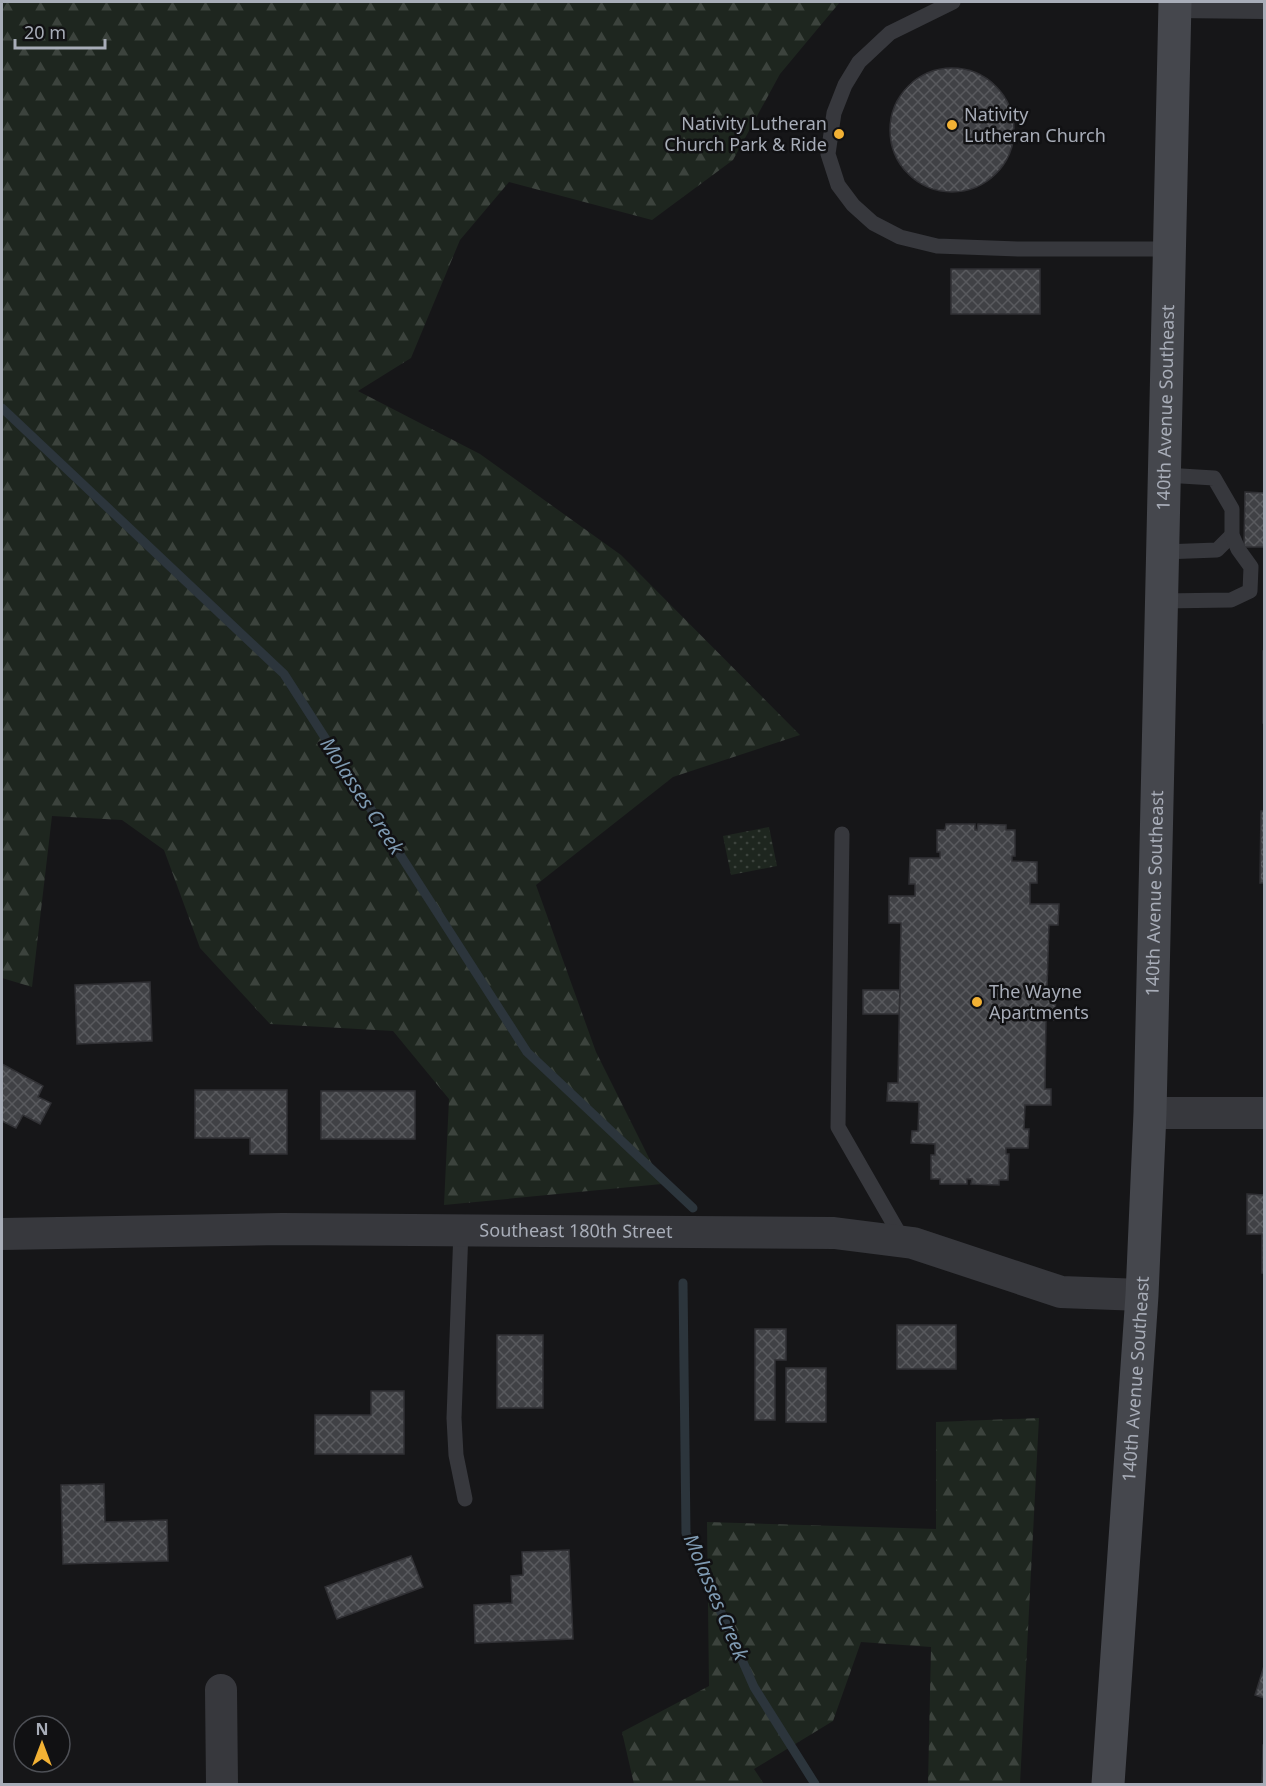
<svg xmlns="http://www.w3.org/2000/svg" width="1266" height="1786" font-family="'Noto Sans',sans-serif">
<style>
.forest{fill:url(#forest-firs)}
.park{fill:url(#park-dots)}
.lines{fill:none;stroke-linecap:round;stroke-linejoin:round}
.stream{stroke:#2c353c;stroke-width:9}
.building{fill:url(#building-cross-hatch);stroke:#303034;stroke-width:1.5}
.lane{stroke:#37383d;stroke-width:15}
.street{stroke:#37383d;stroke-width:32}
.secondary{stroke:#45474d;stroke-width:33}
.poi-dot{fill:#f2b134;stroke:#111113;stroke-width:2}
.labels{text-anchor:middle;stroke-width:5;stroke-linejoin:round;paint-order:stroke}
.poi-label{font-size:18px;fill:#a8adb8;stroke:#111113;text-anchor:start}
.street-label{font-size:18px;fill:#a8adb8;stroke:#111113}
.water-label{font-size:20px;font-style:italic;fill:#7f9bb3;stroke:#111113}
</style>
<defs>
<pattern id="forest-firs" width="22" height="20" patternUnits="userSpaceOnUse" patternTransform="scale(1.5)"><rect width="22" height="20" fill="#1e261f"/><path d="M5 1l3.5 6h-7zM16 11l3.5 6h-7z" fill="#3c433d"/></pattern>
<pattern id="park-dots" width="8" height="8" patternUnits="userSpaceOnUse" patternTransform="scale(1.5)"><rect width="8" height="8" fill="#1e261f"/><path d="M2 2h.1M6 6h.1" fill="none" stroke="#3c433d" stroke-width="1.8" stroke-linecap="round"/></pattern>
<pattern id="building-cross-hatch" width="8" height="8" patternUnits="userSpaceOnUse" patternTransform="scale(1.5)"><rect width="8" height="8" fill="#404145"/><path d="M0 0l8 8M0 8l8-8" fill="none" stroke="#595a5e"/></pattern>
</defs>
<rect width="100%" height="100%" fill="#161618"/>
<g class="forest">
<polygon points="2,2 840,2 780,74 733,160 652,220 509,182 460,240 411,358 358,391 480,454 621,555 800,735 673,777 536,885 596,1052 662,1184 444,1205 449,1099 393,1031 270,1024 200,948 164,850 122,820 52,816 32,987 2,978"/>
<polygon points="1039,1418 1020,1784 928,1784 931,1647 861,1642 833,1721 754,1769 764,1784 634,1784 622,1732 709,1686 707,1522 936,1529 936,1422"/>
</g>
<polygon class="park" points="769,827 777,866 731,875 723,836"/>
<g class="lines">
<g class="stream">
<polyline points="2,408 284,674 527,1052 693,1208"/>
<polyline points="683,1283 686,1533 754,1687 815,1784"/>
</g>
</g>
<g class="building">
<circle cx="952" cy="130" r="62"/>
<rect x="951" y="269" width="89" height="45"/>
<polygon points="1245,492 1264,493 1264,547 1244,547"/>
<rect x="1263" y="651" width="1" height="72"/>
<polygon points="1261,811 1264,811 1264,883 1260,883"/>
<polygon points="946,824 975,824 975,830 977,830 978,824 1006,825 1006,830 1015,830 1015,856 1012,856 1012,861 1037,862 1037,883 1030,883 1030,904 1059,904 1058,925 1049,925 1047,988 1056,988 1055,1020 1046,1020 1045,1089 1051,1089 1051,1105 1025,1105 1024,1129 1029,1129 1028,1148 1006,1148 1006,1154 1009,1154 1008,1180 999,1180 999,1185 971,1184 972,1179 967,1179 967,1184 940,1184 940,1179 931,1179 931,1155 935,1155 935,1144 911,1143 912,1131 918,1131 919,1102 887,1101 888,1083 898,1083 901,923 889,923 889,896 915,896 915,884 909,884 910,858 940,858 940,852 937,852 937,830 945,830"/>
<polygon points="150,982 152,1041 77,1044 75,985"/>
<polygon points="863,990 900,990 899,1014 863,1014"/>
<polygon points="2,1064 43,1086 38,1097 51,1103 40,1124 23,1115 16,1128 2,1121"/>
<polygon points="195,1090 287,1090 287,1154 250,1154 250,1138 195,1138"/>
<rect x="321" y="1091" width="94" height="48"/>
<polygon points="1247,1194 1264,1195 1264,1273 1262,1273 1262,1234 1247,1234"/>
<rect x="897" y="1325" width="59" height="44"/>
<polygon points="755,1329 786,1329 786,1360 775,1360 775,1420 755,1420"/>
<rect x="497" y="1335" width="46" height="73"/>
<rect x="786" y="1368" width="40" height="54"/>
<polygon points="371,1391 404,1391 404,1454 315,1454 315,1415 371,1415"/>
<polygon points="104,1484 105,1522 167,1520 168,1561 63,1564 61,1485"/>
<polygon points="569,1550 573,1639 475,1643 474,1605 512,1603 511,1576 523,1575 522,1552"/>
<polygon points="411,1556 423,1587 337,1619 325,1587"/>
<polygon points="1264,1666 1264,1698 1255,1695"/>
<polygon points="1263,1745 1264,1745 1264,1784 1262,1784"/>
</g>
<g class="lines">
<g class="lane">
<polyline points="953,2 890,33 859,62 845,85 834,113 828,154 838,185 853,205 873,223 900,237 937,246 1019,249 1169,249"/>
<polyline points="1163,552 1217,550 1232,535"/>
<polyline points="1162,601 1231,600 1250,591 1251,567 1238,549 1232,535 1232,509 1214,478 1165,475"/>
<polyline points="842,834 838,1127 904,1242"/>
<polyline points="461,1230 454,1418 456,1455 465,1499"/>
</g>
<g class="street">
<polyline points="1175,2 1264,3"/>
<polyline points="1150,1113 1264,1113"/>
<path id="s1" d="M2 1234 282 1229 834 1233 913 1243 1061 1292 1142 1295"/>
<polyline points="221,1690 222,1784"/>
</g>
<path class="secondary" id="s2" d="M1108 1784 1142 1295 1150 1113 1175 2"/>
</g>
<g class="poi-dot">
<circle cx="952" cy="125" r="6"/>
<circle cx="839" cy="134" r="6"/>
<circle cx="977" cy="1002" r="6"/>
</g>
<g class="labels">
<g class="poi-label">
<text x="964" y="121">Nativity<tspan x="964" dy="21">Lutheran Church</tspan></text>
<text x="827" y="130" text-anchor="end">Nativity Lutheran<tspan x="827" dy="21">Church Park &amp; Ride</tspan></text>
<text x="989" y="998">The Wayne<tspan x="989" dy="21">Apartments</tspan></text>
</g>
<g class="street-label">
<text dy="6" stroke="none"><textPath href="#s2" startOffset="1378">140th Avenue Southeast</textPath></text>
<text dy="6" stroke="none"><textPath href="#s2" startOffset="892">140th Avenue Southeast</textPath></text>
<text dy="6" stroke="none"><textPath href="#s1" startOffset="574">Southeast 180th Street</textPath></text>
<text dy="6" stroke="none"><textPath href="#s2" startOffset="406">140th Avenue Southeast</textPath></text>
</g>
<g class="water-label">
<text transform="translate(362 796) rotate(57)" y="7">Molasses Creek</text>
<text transform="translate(716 1597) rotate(67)" y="7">Molasses Creek</text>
</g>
</g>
<rect width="1266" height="1786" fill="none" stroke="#a8adb8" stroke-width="6"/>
<g transform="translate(42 1744)"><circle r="28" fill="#111113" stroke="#4d4f55" stroke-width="1.5"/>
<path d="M0-4.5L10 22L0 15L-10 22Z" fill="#f2b134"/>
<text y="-9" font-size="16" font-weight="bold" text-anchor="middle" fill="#a8adb8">N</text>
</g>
<path d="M15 39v9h90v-9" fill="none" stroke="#a8adb8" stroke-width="3"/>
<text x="24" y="39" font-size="18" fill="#a8adb8" stroke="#111113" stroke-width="4.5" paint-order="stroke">20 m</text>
</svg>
